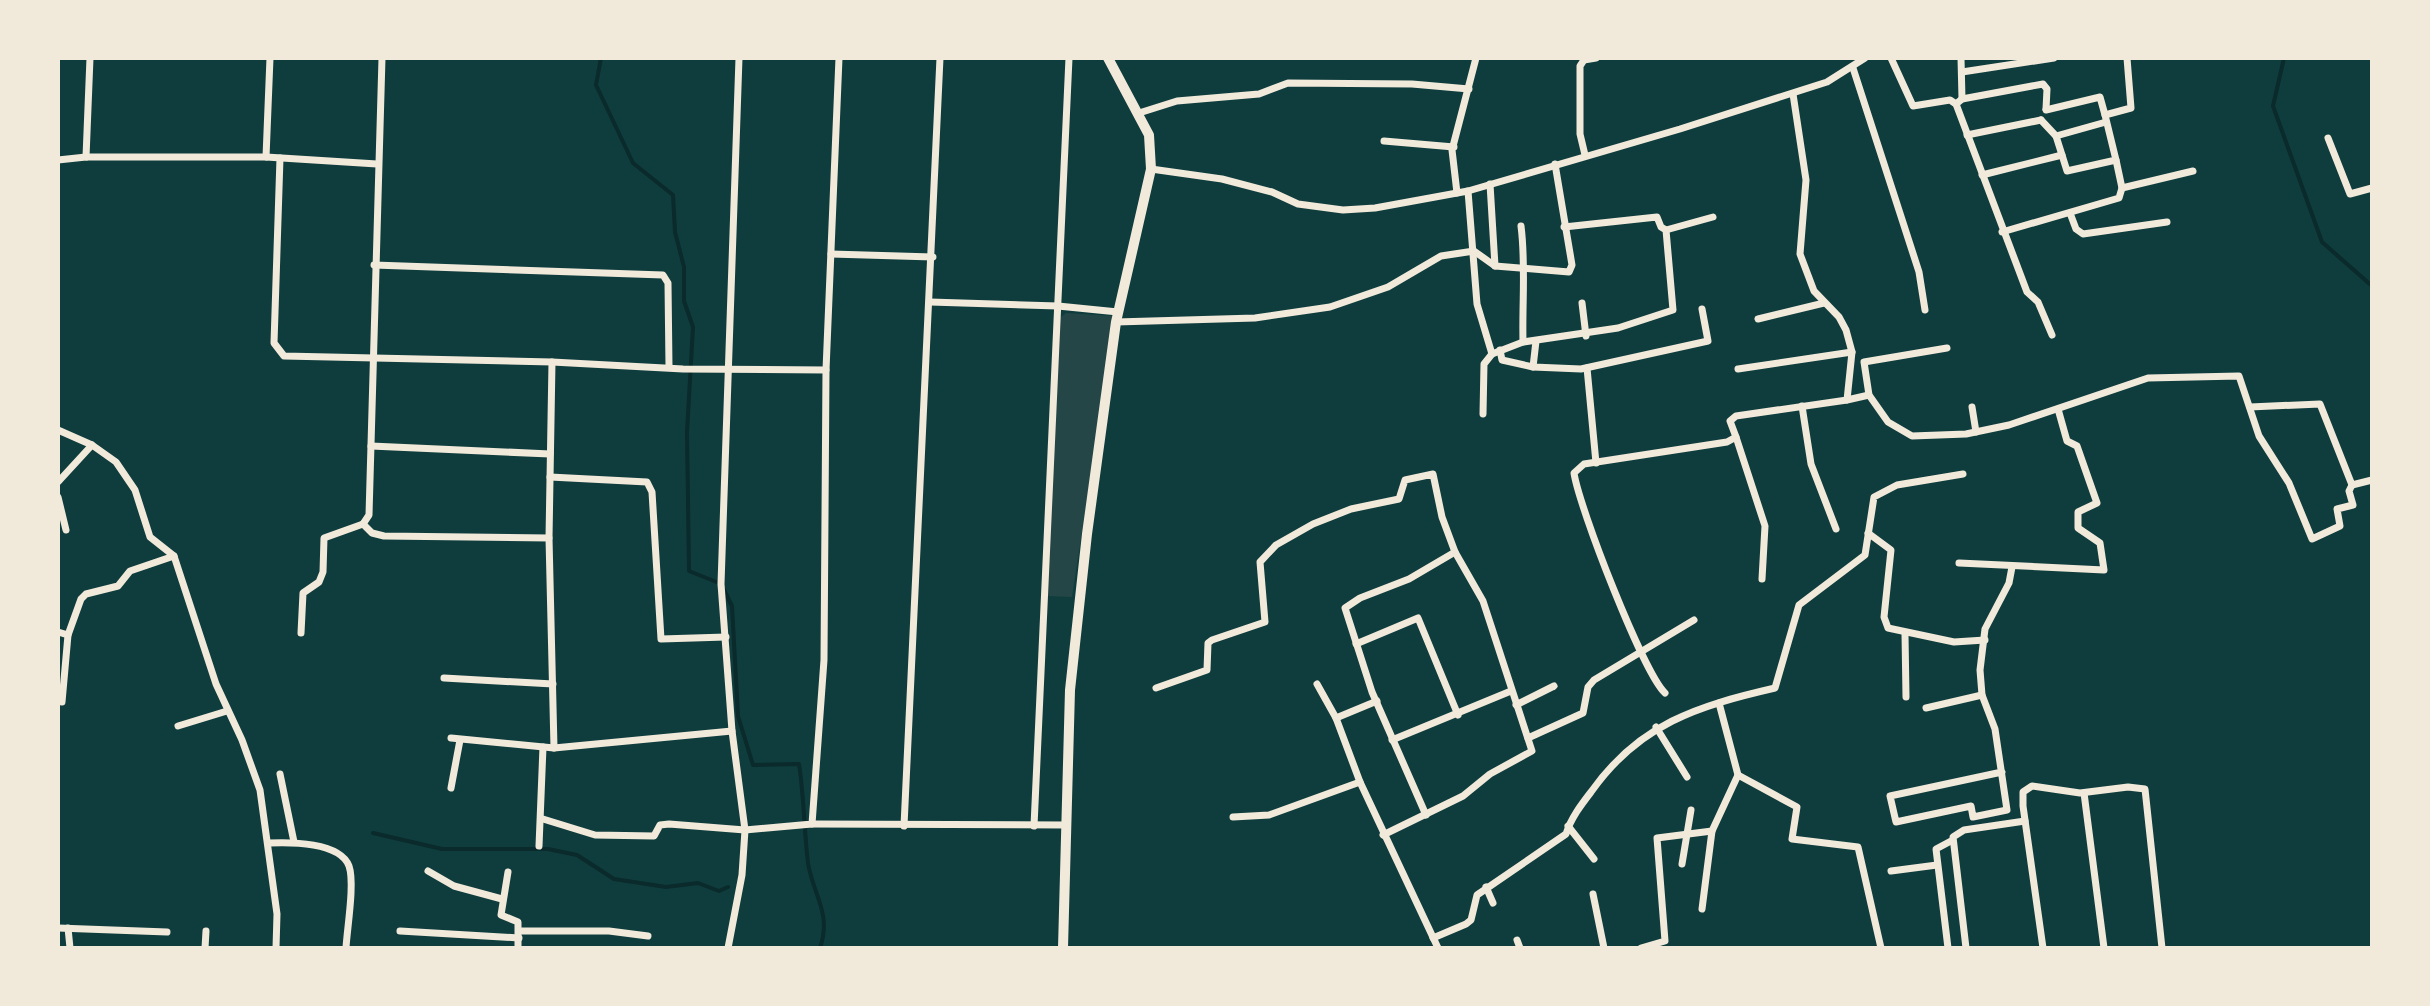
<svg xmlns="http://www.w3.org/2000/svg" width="2430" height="1006" font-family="'DM Sans',sans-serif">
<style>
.green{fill:#244646}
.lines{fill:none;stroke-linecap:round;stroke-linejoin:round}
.stream{stroke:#0a2a2b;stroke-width:4}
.minor{stroke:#f1e9da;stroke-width:7}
.secondary{stroke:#f1e9da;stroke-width:10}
</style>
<rect width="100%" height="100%" fill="#0f3d3e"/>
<polygon class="green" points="1066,313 1115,316 1072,597 1046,596 1060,318"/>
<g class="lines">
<g class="stream">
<polyline points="601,58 596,85 633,163 673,195 675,232 684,267 684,301 693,327 687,432 689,571 719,583"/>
<polyline points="2284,58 2273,106 2322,242 2372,286"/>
<path d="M724 590 732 606 738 716 753 765 799 764C804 796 804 830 808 863 813 895 832 913 820 948"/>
<polyline points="373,833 442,849 548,849 577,855 614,879 666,887 698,883 719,891 728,887"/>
</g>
<g class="minor">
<polyline points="739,58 721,584 732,731 745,830 812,824 824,660 826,370 839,58"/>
<polyline points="1891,58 1913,106 1950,100 1956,104 2027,292 2038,302 2052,335"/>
<polyline points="1961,58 1962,99"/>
<polyline points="1853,68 1919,272 1925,310"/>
<polyline points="1962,72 2054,58"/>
<polyline points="1956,104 1962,99 2043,84 2047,89 2046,109"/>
<polyline points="2046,110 2100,97 2105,115"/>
<polyline points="1139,113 1177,101 1259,94 1288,83 1412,84 1469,89"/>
<polyline points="1967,135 2041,120"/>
<polyline points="2056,136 2106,122"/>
<polyline points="2328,138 2350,194 2372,188"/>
<polyline points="1384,141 1454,147"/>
<polyline points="1585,155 1580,134 1580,66 1584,60 1596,58"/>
<polyline points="2062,155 2067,171 2116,160 2105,115 2131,108 2127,58"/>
<polyline points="86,157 90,58"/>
<polyline points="266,157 270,58"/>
<polyline points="280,158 274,343 284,356 552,362 683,369 826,370"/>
<polyline points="58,160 86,157 266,157 377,164"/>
<polyline points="1151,169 1222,179 1272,192 1298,204 1343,210 1375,208 1468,191 1680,129 1827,82 1865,58"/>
<polyline points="1982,175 2062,155 2056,136 2041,120"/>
<polyline points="1490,184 1495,266"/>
<polyline points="2122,188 2193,171"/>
<polyline points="1468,191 1477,304 1492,354"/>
<polyline points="1457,193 1452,150 1476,58"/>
<polyline points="2070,213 2076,229 2083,234 2167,222"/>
<path d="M1521 226C1526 265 1522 302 1523 342"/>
<polyline points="1666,230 1713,217"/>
<polyline points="2002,232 2119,198 2122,188 2116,160"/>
<polyline points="831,254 933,257"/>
<polyline points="374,265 663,275 668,283 669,367"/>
<polyline points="930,302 1058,306 1118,312"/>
<polyline points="1582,303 1586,336"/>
<polyline points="1758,319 1824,303"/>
<polyline points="1116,322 1255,318 1330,307 1388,287 1441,256 1474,251 1495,266 1569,272 1572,265 1555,164"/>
<polyline points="1536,341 1533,367 1581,369 1708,341 1702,309"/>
<polyline points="1947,348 1864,362 1869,395 1888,422 1912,436 1966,434 2009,425 2148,378 2239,376 2259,436 2289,483 2312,539 2340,526 2337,509 2353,505 2349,491 2352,485"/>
<polyline points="1500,350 1502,360 1533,367"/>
<polyline points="552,362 549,538 554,748"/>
<polyline points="1587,368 1596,463"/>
<polyline points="1738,369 1852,352"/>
<polyline points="1847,400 1869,395"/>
<polyline points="1802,406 1811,464 1836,529"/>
<polyline points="1972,407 1976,432"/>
<polyline points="2250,407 2320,404 2352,485 2372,480"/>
<polyline points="1483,414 1484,364 1492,354 1523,342 1618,328 1673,310 1666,230 1661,227 1657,217 1564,227"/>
<polyline points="58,430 92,445 116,462 135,490 150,537 174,556 216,684 242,740 260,790 277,914 276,948"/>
<polyline points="1736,437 1765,526 1762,579"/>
<polyline points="371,446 550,454"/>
<polyline points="550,477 647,482 652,492 661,639 726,637"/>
<polyline points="58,482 92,445"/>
<polyline points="58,497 66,530"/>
<polyline points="363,524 372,533 384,536 549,538"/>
<polyline points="1868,533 1891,550 1884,617 1888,628 1954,642 1985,640"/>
<polyline points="1959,563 2104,570 2100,543 2078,528 2078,512 2097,503 2077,446 2067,441 2058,409"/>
<polyline points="58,632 68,635 81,599 86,594 118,586 130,571 174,556"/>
<polyline points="301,633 303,593 319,582 323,572 324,538 363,524 369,515 382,58"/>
<polyline points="1905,634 1906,697"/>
<polyline points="1356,644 1418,618 1458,715"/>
<polyline points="444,678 553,684"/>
<polyline points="1317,684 1336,718 1360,782 1438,948"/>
<polyline points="1156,688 1207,670 1208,643 1212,640 1265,622 1260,562 1276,545 1313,524 1351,509 1399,499 1405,480 1433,474 1442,517 1455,552 1483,601 1532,751 1490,774 1463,796 1383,835"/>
<path d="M1665 693C1643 672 1579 507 1574 473L1584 464 1727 442 1736 437 1730 421 1736 416 1847 400 1852 352 1846 330 1839 317 1814 291 1800 254 1806 180 1793 94"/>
<polyline points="62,702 68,635"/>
<polyline points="1719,703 1738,775 1797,807 1792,839 1858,847 1881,948"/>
<polyline points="1516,705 1554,686"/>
<polyline points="1926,708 1982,695"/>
<polyline points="1336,718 1377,701"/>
<polyline points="178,726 227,711"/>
<polyline points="1656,727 1687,777"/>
<polyline points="451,738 554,748 732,731"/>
<polyline points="1528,738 1583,713 1588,687 1594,680 1694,620"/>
<polyline points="1392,740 1511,691"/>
<polyline points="2002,772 1890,796 1896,822 1971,806 1973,817 2007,810 1995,729 1982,695 1980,670 1985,629 2009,583 2012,567"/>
<polyline points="280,774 294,842"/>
<polyline points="451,788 460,740"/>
<polyline points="2084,793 2104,948"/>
<polyline points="1426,815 1372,692 1345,608 1360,598 1409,579 1455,552"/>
<polyline points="1233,817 1269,815 1360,782"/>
<polyline points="543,819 595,835 654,836 660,825 669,824 745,830 742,875 728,948"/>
<polyline points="812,824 1065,825"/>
<polyline points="904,826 940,58"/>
<polyline points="1034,826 1069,58"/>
<polyline points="1568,826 1594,859"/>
<path d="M269 843C290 842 340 842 349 866 355 883 347 929 346 948"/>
<polyline points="539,846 543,747"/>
<polyline points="1682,864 1691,810"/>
<polyline points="428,871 454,886 502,899"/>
<polyline points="1891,871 1937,865"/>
<polyline points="508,872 501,915 518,922 518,948"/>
<polyline points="1486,887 1493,903"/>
<polyline points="1593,894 1604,948"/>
<polyline points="1702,909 1712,831"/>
<polyline points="58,928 167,932"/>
<polyline points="68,928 70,948"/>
<polyline points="400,931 519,938"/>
<polyline points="519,931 609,931 648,936"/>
<path d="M1433 938 1466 924 1471 920 1477 895 1566 834C1571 818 1581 805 1591 792 1639 724 1697 706 1775 688L1799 605 1865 555 1874 497 1897 485 1963 474"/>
<polyline points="1517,940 1520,948"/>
<polyline points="205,948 206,931"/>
<polyline points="1641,948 1665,941 1657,838 1712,831 1738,775"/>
<polyline points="1948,948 1936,849 1951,841"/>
<polyline points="1966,948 1953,837 1964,830 2025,821"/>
<polyline points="2043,948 2023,806 2023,792 2032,786 2080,793 2128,787 2145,789 2162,948"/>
</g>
<polyline class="secondary" points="1063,948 1070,690 1087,534 1116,322 1151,169 1149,135 1108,58"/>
</g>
<rect width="2430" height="1006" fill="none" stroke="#f1e9da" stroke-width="120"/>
</svg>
